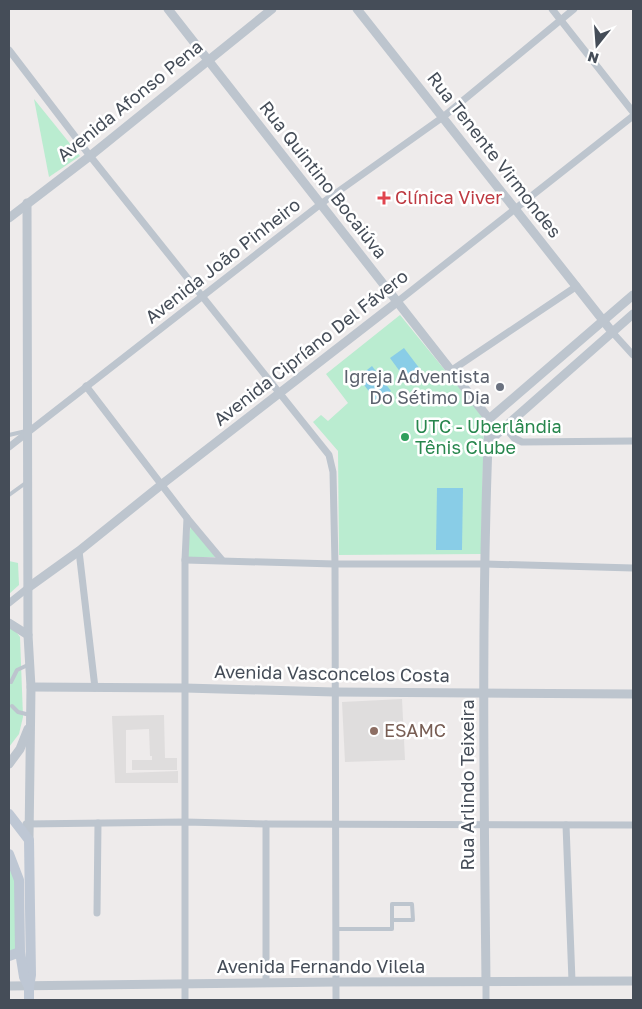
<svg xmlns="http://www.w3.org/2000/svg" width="642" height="1009" font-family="'Golos Text',sans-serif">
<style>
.education{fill:#dfdddd}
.green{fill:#baecd0}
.water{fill:#89cde7}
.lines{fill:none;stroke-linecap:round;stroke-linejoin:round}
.service{stroke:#bdc5ce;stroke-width:4}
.minor{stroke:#bdc5ce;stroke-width:7}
.tertiary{stroke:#bdc5ce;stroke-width:9}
.secondary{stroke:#bec7d4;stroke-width:10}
.health-dot{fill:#e0444e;stroke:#fff;stroke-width:2}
.worship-dot{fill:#6b7280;stroke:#fff;stroke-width:2}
.leisure-dot{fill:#2e9e5b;stroke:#fff;stroke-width:2}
.education-dot{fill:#8d6e63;stroke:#fff;stroke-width:2}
.labels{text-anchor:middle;stroke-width:5;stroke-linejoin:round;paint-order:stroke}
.street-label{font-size:18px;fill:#454d58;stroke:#fff}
.health-label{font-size:18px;fill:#be3a42;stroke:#fff;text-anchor:start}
.worship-label{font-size:18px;fill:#5b616d;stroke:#fff;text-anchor:end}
.leisure-label{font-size:18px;fill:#27864d;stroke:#fff;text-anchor:start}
.education-label{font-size:18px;fill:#785e54;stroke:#fff;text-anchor:start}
</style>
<rect width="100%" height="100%" fill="#eeebeb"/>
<g class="education">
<polygon points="402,699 405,760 345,762 342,702"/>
<polygon points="164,715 165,758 177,758 177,770 132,770 132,760 152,760 152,756 150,756 149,729 126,730 126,773 178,771 178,783 115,783 112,716"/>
</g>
<g class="green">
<polygon points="34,99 80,156 49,177"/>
<polygon points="400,315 484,418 481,554 339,555 338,451 313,422 321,415 328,421 348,403 326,374"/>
<polygon points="191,524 217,557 186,557"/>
<polygon points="9,561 18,563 19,585 9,594"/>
<polygon points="9,625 13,628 20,637 23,717 19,734 9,747"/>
<polygon points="9,855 13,863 20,952 9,956"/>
</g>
<g class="water">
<polygon points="404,348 423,373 409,384 390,358"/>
<polygon points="372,366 391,391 377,402 358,377"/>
<polygon points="437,488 463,488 462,550 436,550"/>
</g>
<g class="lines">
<g class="service">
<polyline points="9,435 26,431"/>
<polyline points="9,495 27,482"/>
<polyline points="11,682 17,670 30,664"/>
<polyline points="12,706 18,712 30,715"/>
<polyline points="336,929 392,929 392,904 412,904 413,920 392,920"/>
</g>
<g class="minor">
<polyline points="552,9 633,112"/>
<polyline points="9,50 90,156 329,455 333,472 335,564 336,1000"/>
<polyline points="397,302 633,116"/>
<polyline points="613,333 633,355"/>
<polyline points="452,370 577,286"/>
<polyline points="86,386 187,518 185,560 185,1000"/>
<polyline points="505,427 514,438 522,442 633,441"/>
<polyline points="9,447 322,203 443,117 574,9"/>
<polyline points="187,518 222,560"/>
<polyline points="79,551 95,688"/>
<polyline points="185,560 335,564 485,564 633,568"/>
<polyline points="9,603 29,587"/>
<polyline points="26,824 185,822 266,824 633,825"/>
<polyline points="566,825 572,981"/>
<polyline points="97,913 98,823"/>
<polyline points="486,982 486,1000"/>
<polyline points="266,983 266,824"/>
</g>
<g class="tertiary">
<polyline points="168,9 489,419"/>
<polyline points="357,9 613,333"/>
<polyline points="27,203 28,635 31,687 29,840"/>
<polyline points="9,218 90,156 272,9"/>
<polyline points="489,419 633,295"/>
<polyline points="488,442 633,314"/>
<polyline points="29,587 79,551 161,485 397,302"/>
<polyline points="9,623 28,635"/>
<polyline points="31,687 185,688 334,692 633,694"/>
<polyline points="9,764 20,749 28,729"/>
<path d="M486 982C484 795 481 607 489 419"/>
<polyline points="9,986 336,982 633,981"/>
</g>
<g class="secondary">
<polyline points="9,814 29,840 31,975 29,987 29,1000"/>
<polyline points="9,854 19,880 20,952 24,977 29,987"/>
<polyline points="9,956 20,952"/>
</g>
</g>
<path class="health-dot" d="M381.5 190.5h5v5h5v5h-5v5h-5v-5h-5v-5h5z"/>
<circle class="worship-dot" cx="500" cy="387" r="5"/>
<circle class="leisure-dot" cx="405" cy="437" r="5"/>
<circle class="education-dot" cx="374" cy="731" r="5"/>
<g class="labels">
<g class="street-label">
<text transform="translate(130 101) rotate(-39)" y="6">Avenida Afonso Pena</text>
<text transform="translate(494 155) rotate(52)" y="6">Rua Tenente Virmondes</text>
<text transform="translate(323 180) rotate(52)" y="6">Rua Quintino Bocaiúva</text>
<text transform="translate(223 261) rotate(-38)" y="6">Avenida João Pinheiro</text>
<text transform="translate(311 348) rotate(-38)" y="6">Avenida Cipríano Del Fávero</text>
<text transform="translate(332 674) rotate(1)" y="6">Avenida Vasconcelos Costa</text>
<text transform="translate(468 785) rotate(-90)" y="6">Rua Arlindo Teixeira</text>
<text x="321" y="973">Avenida Fernando Vilela</text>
</g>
<g class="health-label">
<text x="395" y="204">Clínica Viver</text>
</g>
<g class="worship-label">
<text x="490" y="383">Igreja Adventista<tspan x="490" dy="21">Do Sétimo Dia</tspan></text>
</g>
<g class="leisure-label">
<text x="415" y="433">UTC - Uberlândia<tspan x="415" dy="21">Tênis Clube</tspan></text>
</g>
<g class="education-label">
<text x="384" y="737">ESAMC</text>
</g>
</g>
<rect width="642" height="1009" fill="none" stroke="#454d58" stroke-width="20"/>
<g transform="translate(597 45) rotate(197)" stroke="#ffffff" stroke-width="4" paint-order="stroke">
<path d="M0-4L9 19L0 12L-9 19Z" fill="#454d58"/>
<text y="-8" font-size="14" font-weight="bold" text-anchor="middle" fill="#454d58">N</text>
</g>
</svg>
